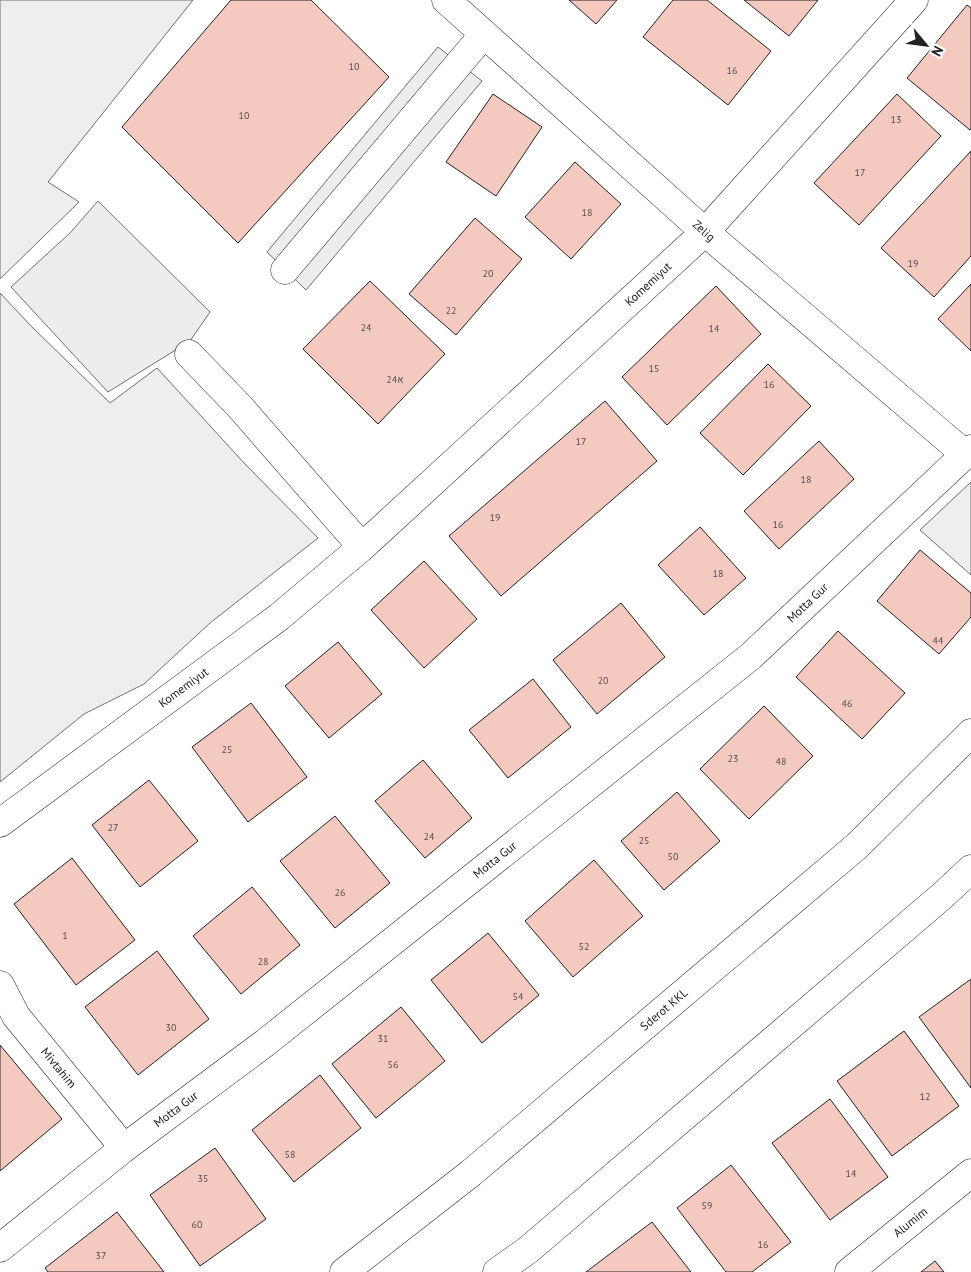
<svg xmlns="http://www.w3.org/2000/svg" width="971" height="1272" font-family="'PT Sans',Heebo,sans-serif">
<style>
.green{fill:#eee;stroke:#6f6f6f}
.parking{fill:#ededed;stroke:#6f6f6f}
.building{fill:#f3c9c0;stroke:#222}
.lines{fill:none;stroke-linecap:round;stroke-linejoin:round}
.minor-casing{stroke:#222;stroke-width:29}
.major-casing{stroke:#222;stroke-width:29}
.minor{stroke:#fff;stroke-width:28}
.major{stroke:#fff;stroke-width:28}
.labels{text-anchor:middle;stroke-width:4;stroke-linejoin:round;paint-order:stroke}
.number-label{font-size:10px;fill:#564c4a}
.street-label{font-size:12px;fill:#222;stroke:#fff}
</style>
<rect width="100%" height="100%" fill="#fff"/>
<g class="green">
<polygon points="0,0 193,0 48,182 79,202 0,279"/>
<polygon points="0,293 32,327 110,403 157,368 245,464 318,538 210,623 144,684 84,714 0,782"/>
<polygon points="971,482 971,575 920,530"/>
</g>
<g class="parking">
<polygon points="438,47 482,81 306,290 267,252"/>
<polygon points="98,201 210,312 190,341 108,392 11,287 70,233"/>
</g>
<g class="building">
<polygon points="231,0 311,0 389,77 238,243 122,127"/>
<polygon points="569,0 617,0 596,24"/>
<polygon points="673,0 707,0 771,51 728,105 643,37"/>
<polygon points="744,0 818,0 789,36"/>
<polygon points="967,5 971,8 971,128 970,130 907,78"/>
<polygon points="493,94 542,127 496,196 446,162"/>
<polygon points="897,94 941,136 859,225 814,183"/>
<polygon points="971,151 971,256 934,297 881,248"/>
<polygon points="575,162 621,204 571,259 525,217"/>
<polygon points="475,218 522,259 456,335 409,294"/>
<polygon points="370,281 445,354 378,424 303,349"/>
<polygon points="971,284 971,351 938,319"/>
<polygon points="716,286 761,334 667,425 622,377"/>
<polygon points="768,364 811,406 743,475 700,433"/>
<polygon points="605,401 657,461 501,596 449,536"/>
<polygon points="819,441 854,479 779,549 744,511"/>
<polygon points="700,527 746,578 704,615 658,565"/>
<polygon points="920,550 971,593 971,617 939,654 877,601"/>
<polygon points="424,561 477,619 424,668 371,610"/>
<polygon points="621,603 665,657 597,714 553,660"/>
<polygon points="838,631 905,693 862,739 796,677"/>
<polygon points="338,642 382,694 329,738 285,686"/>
<polygon points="533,679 571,727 508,778 469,730"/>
<polygon points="251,703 307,777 248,822 192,747"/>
<polygon points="764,706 813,756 749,819 700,769"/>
<polygon points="423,760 472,818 425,858 375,801"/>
<polygon points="149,780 198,841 140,887 92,825"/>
<polygon points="677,792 720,841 664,890 621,841"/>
<polygon points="335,816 390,883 335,928 280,861"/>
<polygon points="72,858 135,940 76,985 14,904"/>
<polygon points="594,860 643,916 573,977 525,921"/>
<polygon points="252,887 300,945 241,994 193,936"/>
<polygon points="488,933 539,995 482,1043 431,980"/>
<polygon points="157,951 209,1019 138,1075 85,1007"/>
<polygon points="971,979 971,1088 919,1017"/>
<polygon points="401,1007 445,1061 376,1118 332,1064"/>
<polygon points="904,1031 959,1106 892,1156 837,1081"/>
<polygon points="0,1045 62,1119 0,1171"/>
<polygon points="320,1075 361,1128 294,1182 252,1130"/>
<polygon points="830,1099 888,1177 830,1220 772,1143"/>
<polygon points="215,1148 266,1219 200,1266 150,1195"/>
<polygon points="731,1165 791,1242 752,1272 726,1272 677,1208"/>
<polygon points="117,1212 164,1272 48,1272 45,1268"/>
<polygon points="652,1222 691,1272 586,1272"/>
<polygon points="935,1261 944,1272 921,1272"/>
</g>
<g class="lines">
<g class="minor-casing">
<g id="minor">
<path id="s1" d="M446 0 705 232 966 455"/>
<polyline points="285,270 484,34"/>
<polyline points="189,354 240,407 362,547"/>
<path id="s2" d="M0 823 279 617 362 547 705 232 914 0"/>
<path id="s3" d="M0 985 16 1016 124 1148"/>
<path id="s4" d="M0 1248 124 1148 265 1043 751 656 971 449"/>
<path id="s5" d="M849 1272 971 1173"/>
</g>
</g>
<g class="major-casing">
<g id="major">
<path id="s6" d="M344 1272 471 1173 857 846 971 733"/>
<polyline points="497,1272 528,1250 942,896 971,869"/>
</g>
</g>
<use href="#minor" class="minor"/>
<use href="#major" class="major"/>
</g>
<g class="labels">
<g class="number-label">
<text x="354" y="70">10</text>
<text x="732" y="74">16</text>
<text x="244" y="119">10</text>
<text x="896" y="123">13</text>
<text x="860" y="176">17</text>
<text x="587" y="216">18</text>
<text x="913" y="267">19</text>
<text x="488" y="277">20</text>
<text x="451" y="314">22</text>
<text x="366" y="331">24</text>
<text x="714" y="332">14</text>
<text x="654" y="372">15</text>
<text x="395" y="383">24א</text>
<text x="769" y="388">16</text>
<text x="581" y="445">17</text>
<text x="806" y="483">18</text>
<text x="495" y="521">19</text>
<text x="778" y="528">16</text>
<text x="718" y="577">18</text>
<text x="938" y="644">44</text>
<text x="603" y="684">20</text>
<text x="847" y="707">46</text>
<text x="227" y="753">25</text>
<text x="733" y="762">23</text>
<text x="781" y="765">48</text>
<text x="113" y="831">27</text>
<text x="429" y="840">24</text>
<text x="644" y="844">25</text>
<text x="673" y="860">50</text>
<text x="340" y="896">26</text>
<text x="65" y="939">1</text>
<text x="584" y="950">52</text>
<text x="263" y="965">28</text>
<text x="518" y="1000">54</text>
<text x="171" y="1031">30</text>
<text x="383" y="1042">31</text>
<text x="393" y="1068">56</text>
<text x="925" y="1100">12</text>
<text x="290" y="1158">58</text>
<text x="851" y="1177">14</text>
<text x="203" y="1182">35</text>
<text x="707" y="1209">59</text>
<text x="197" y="1228">60</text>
<text x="763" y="1248">16</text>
<text x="101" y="1259">37</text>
</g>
<g class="street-label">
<text dy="4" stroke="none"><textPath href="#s1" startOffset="346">Zelig</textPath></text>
<text dy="4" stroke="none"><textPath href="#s2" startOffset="844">Komemiyut</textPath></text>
<text dy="4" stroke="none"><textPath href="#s4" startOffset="1034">Motta Gur</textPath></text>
<text dy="4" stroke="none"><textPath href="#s2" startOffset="228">Komemiyut</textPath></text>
<text dy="4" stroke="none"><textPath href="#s4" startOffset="629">Motta Gur</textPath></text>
<text dy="4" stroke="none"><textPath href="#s6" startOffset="414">Sderot KKL</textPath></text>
<text dy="4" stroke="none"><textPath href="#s3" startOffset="102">Mivtahim</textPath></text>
<text dy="4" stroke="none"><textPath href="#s4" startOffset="224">Motta Gur</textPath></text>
<text dy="4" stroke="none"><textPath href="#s5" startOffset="79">Alumim</textPath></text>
</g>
</g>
<g transform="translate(926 45) rotate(119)" stroke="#ffffff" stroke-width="4" paint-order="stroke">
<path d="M0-4L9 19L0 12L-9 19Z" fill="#222222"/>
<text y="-8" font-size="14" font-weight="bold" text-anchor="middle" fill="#222222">N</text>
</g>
</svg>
